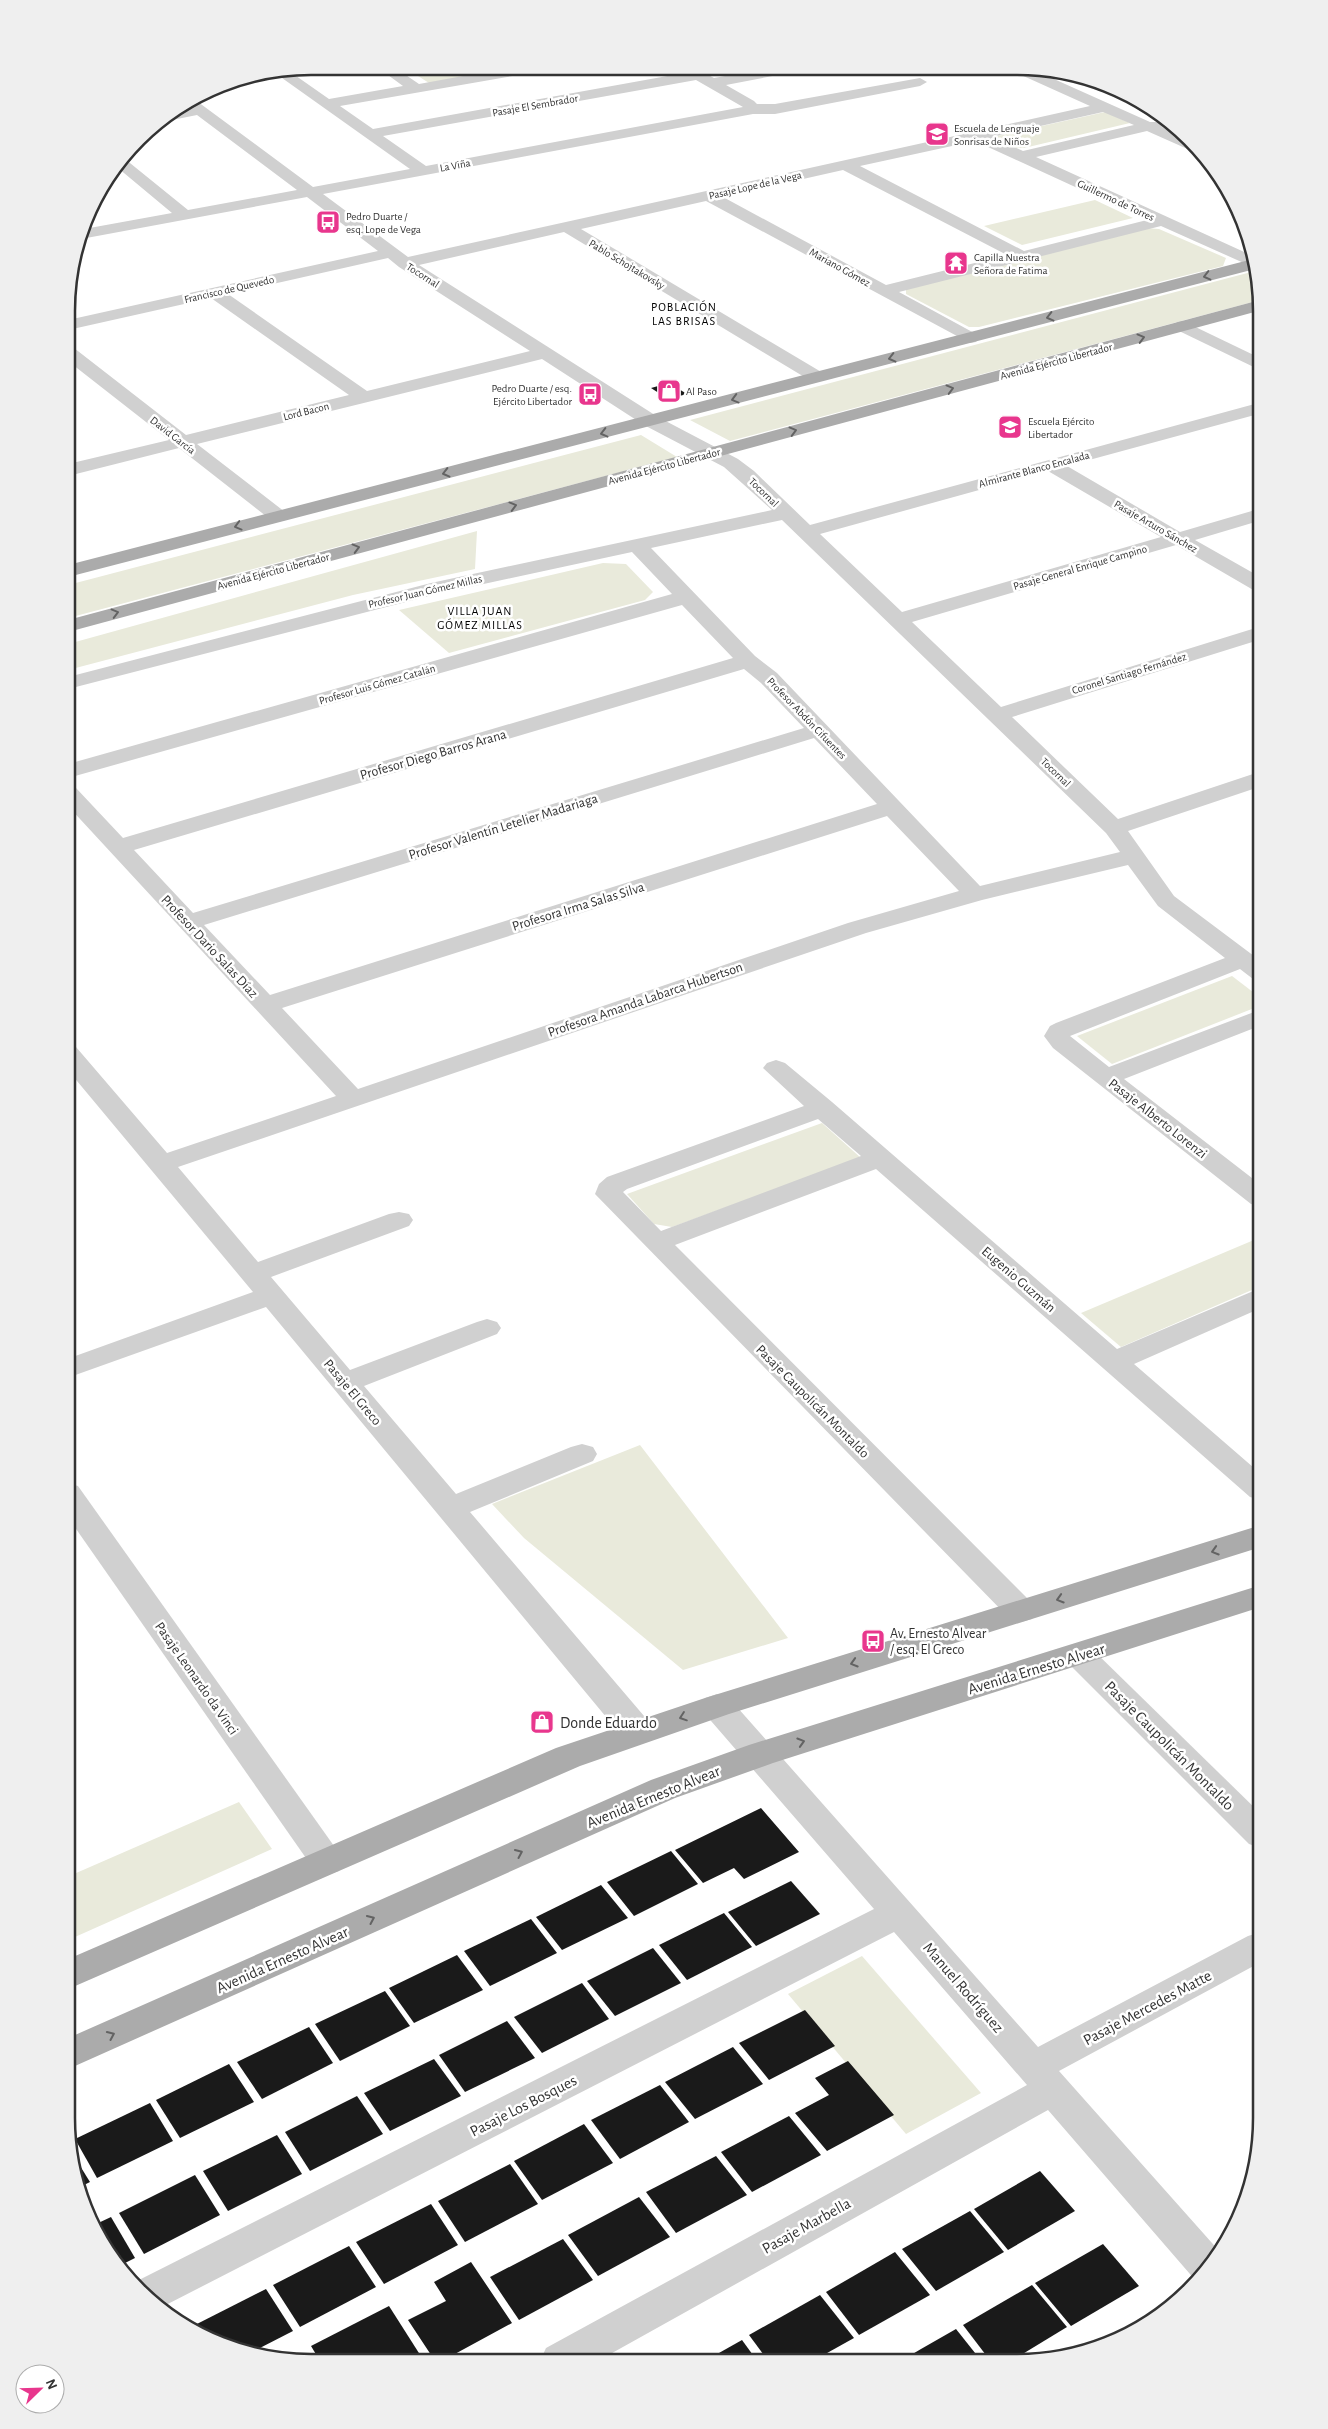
<svg xmlns="http://www.w3.org/2000/svg" width="1328" height="2429" font-family="'Alegreya Sans',sans-serif">
<style>
.green{fill:#e9eadb}
.building{fill:#1a1a1a}
.lines{fill:none;stroke-linecap:round;stroke-linejoin:round}
.minor{fill:#d0d0d0;fill-rule:evenodd}
.major{fill:#ababab;fill-rule:evenodd}
.oneway{stroke:#636363}
.labels{text-anchor:middle;stroke-width:5;stroke-linejoin:round;paint-order:stroke}
.far-street-label{font-size:11px;fill:#333;stroke:#fff}
.far-poi-label{font-size:11px;fill:#333;stroke:#fff;text-anchor:start}
.far-neighbourhood-label{font-size:12px;letter-spacing:1px;fill:#000;stroke:#fff}
.street-label{font-size:14px;fill:#333;stroke:#fff}
.poi-label{font-size:14px;fill:#333;stroke:#fff;text-anchor:start}
.near-street-label{font-size:16px;fill:#333;stroke:#fff}
.near-poi-label{font-size:16px;fill:#333;stroke:#fff;text-anchor:start}
.rim{fill:none;stroke:#333;stroke-width:2.5}
</style>
<rect width="100%" height="100%" fill="#fff"/>
<g class="green">
<polygon points="404,67 519,68 429,83"/>
<polygon points="1105,112 1130,123 1024,148 1015,148 993,137"/>
<polygon points="1095,200 1133,218 1022,245 984,226"/>
<polygon points="1146,228 1159,229 1226,258 1223,266 979,327 969,327 906,294 906,289"/>
<polygon points="1255,271 1260,300 730,441 690,420"/>
<polygon points="641,435 677,457 68,618 68,585"/>
<polygon points="477,531 475,569 353,595 68,670 68,644"/>
<polygon points="603,563 626,564 653,592 645,600 449,653 399,610"/>
<polygon points="1232,976 1262,999 1262,1005 1112,1064 1077,1036"/>
<polygon points="822,1123 861,1158 672,1227 654,1224 627,1194"/>
<polygon points="1261,1237 1261,1286 1121,1347 1081,1313"/>
<polygon points="640,1445 788,1638 683,1670 524,1538 492,1504"/>
<polygon points="239,1802 272,1849 66,1941 67,1877"/>
<polygon points="862,1956 981,2093 906,2134 788,1994"/>
</g>
<g class="building">
<polygon points="669,383 687,394 668,399 651,388"/>
<polygon points="761,1808 799,1852 744,1879 734,1868 703,1883 675,1850"/>
<polygon points="671,1851 698,1884 634,1916 607,1882"/>
<polygon points="791,1881 820,1914 756,1946 728,1912"/>
<polygon points="601,1885 628,1918 562,1950 536,1917"/>
<polygon points="724,1913 752,1947 687,1980 659,1945"/>
<polygon points="531,1919 557,1953 490,1986 464,1951"/>
<polygon points="653,1948 681,1983 615,2016 587,1981"/>
<polygon points="457,1955 483,1990 414,2023 389,1988"/>
<polygon points="582,1983 609,2019 542,2053 514,2017"/>
<polygon points="385,1991 410,2026 340,2061 315,2024"/>
<polygon points="805,2010 835,2046 769,2080 739,2043"/>
<polygon points="507,2021 535,2058 465,2092 439,2055"/>
<polygon points="309,2027 333,2063 262,2099 237,2062"/>
<polygon points="733,2047 763,2084 695,2119 665,2082"/>
<polygon points="434,2059 461,2096 390,2131 364,2093"/>
<polygon points="848,2061 894,2115 827,2151 795,2113 829,2095 815,2078"/>
<polygon points="229,2064 254,2102 180,2138 156,2100"/>
<polygon points="660,2085 689,2122 620,2159 591,2120"/>
<polygon points="357,2096 383,2134 310,2171 285,2132"/>
<polygon points="150,2103 173,2141 97,2178 75,2139"/>
<polygon points="789,2116 821,2155 752,2192 721,2152"/>
<polygon points="584,2124 613,2163 542,2200 514,2161"/>
<polygon points="277,2135 302,2174 228,2211 203,2171"/>
<polygon points="72,2153 90,2182 78,2188"/>
<polygon points="716,2156 747,2195 676,2233 646,2192"/>
<polygon points="510,2164 538,2204 465,2242 438,2201"/>
<polygon points="1040,2171 1075,2211 1008,2250 974,2209"/>
<polygon points="195,2175 220,2215 144,2254 119,2213"/>
<polygon points="639,2197 670,2237 598,2276 568,2235"/>
<polygon points="431,2204 458,2245 384,2284 356,2242"/>
<polygon points="970,2211 1004,2252 936,2291 902,2249"/>
<polygon points="111,2217 135,2258 117,2267 94,2225"/>
<polygon points="563,2239 593,2280 519,2320 490,2277"/>
<polygon points="1103,2244 1139,2286 1071,2326 1035,2283"/>
<polygon points="349,2246 376,2287 300,2327 273,2285"/>
<polygon points="895,2252 930,2295 859,2335 826,2292"/>
<polygon points="471,2262 512,2323 442,2361 435,2361 408,2320 446,2301 434,2282"/>
<polygon points="1032,2285 1067,2327 1008,2363 992,2363 963,2325"/>
<polygon points="266,2289 293,2331 250,2353 217,2344 189,2328"/>
<polygon points="820,2295 854,2338 811,2362 769,2362 749,2335"/>
<polygon points="389,2306 424,2361 320,2361 311,2346"/>
<polygon points="956,2329 983,2363 899,2362 921,2349"/>
<polygon points="742,2340 758,2362 703,2362"/>
</g>
<g class="lines">
<g class="minor">
<path d="M377 67H394L419 84 513 67 543 68 536 72 340 106 373 129 684 73 680 69H697L714 78 764 69H795L788 73 726 85 754 101 757 104H775L920 78 927 82 920 86 775 114H753L323 194 408 257 1090 106 1019 74 1017 71H1036L1150 122H1160L1162 127 1189 139 1200 152 1192 151 1147 131 1036 157 1253 256 1255 268 1161 226 899 292 976 334 979 338 976 342 970 343 706 201 581 229 823 373 826 377 823 381H811L564 232 419 265 658 417 738 459 754 471 810 525 1262 402V413L1067 466 1180 532 1262 508V520L1195 540 1262 578V593L1255 591 1176 545 912 622 1001 707 1262 626V639L1012 717 1118 819 1262 771V786L1128 831 1174 896 1262 962V981L1253 979 1240 969 1070 1036 1109 1067 1262 1009V1025L1124 1079 1261 1185V1206L1251 1204 1053 1048 1044 1036 1050 1026 1056 1023 1225 958 1158 906 1128 865 982 900 866 933 178 1167 258 1262 389 1214 399 1212 409 1214 413 1220 409 1226 271 1277 350 1370 477 1322 487 1319 497 1322 501 1328 497 1334 364 1386 456 1494 571 1447 582 1444 593 1447 597 1454 593 1461 470 1512 650 1723 655 1732 650 1741 638 1744 626 1741 266 1307 67 1378V1359L253 1292 67 1069V1044L76 1047 167 1153 336 1096 68 806V786L76 788 123 838 733 658 682 605 68 778V764L672 594 632 552 433 595 68 689V677L431 583 772 510 724 467 644 425 542 359 197 444 285 512 288 516 285 520 278 522 271 520 179 448 68 476V464L169 440 68 361V347L74 348 186 435 349 395 211 298 68 330V320L378 251 307 197 81 239 84 229 172 213 118 168 125 159 188 210 297 190 197 115 167 121 162 119 177 110 187 108 184 105 194 99 313 187 410 169 275 73 289 71 329 99 403 86ZM696 80 743 107 426 166 383 136ZM1103 112 1134 125 1023 151 992 137ZM975 141 1147 220 1024 251 860 166ZM843 170 1007 255 886 285 723 197ZM388 258 399 267 530 351 367 391 228 294ZM1048 471 1161 537 902 612 820 534ZM782 520 1106 833 1120 852 980 886 777 673 755 656 651 548ZM744 669 761 683 804 728 193 913 134 850ZM814 738 877 804 270 995 204 925ZM887 816 959 891 848 923 358 1089 282 1008Z"/>
<polygon points="1183,321 1262,359 1262,371 1177,330 1174,326 1177,322"/>
<path d="M776 1060 785 1063 832 1102 1117 1349 1251 1292 1261 1289V1308L1134 1364 1261 1474V1500L1250 1497 876 1169 675 1245 1032 1603 1037 1611 1032 1619 1021 1622 1010 1619 595 1194 599 1184 607 1177 804 1106 763 1068 767 1063ZM818 1119 861 1156 661 1231 623 1192 627 1189Z"/>
<polygon points="67,1483 78,1486 339,1853 344,1862 339,1871 327,1875 315,1871 67,1516"/>
<polygon points="1079,1643 1090,1647 1261,1814 1261,1848 1249,1844 1068,1663 1063,1655 1068,1647"/>
<polygon points="717,1694 729,1698 1038,2047 1248,1936 1261,1932 1261,1962 1059,2071 1220,2252 1211,2267 1196,2281 1048,2110 596,2362 540,2361 546,2348 1027,2085 894,1932 158,2309 133,2283 874,1909 705,1714 700,1706 705,1698"/>
</g>
<g class="major">
<polygon points="1253,259 1255,269 68,577 68,565"/>
<polygon points="1260,300 1262,310 68,632 68,620"/>
<polygon points="1261,1525 1261,1547 729,1714 580,1766 66,1990 66,1960 556,1748 705,1698"/>
<polygon points="1261,1585 1261,1607 773,1763 675,1798 66,2070 66,2039 651,1780 749,1745"/>
</g>
</g>
<defs><path id="oneway-chevron" d="M-2-3.5L2.5 0L-2 3.5" fill="none" stroke-width="1.6" stroke-linecap="round" stroke-linejoin="round" transform="scale(1.25)"/></defs>
<g class="oneway">
<use href="#oneway-chevron" transform="translate(1207 276) rotate(166)"/>
<use href="#oneway-chevron" transform="translate(1050 317) rotate(166)"/>
<use href="#oneway-chevron" transform="translate(1141 338) rotate(-15)"/>
<use href="#oneway-chevron" transform="translate(892 358) rotate(166)"/>
<use href="#oneway-chevron" transform="translate(950 389) rotate(-15)"/>
<use href="#oneway-chevron" transform="translate(735 399) rotate(165)"/>
<use href="#oneway-chevron" transform="translate(793 431) rotate(-15)"/>
<use href="#oneway-chevron" transform="translate(604 433) rotate(166)"/>
<use href="#oneway-chevron" transform="translate(446 473) rotate(166)"/>
<use href="#oneway-chevron" transform="translate(513 506) rotate(-15)"/>
<use href="#oneway-chevron" transform="translate(238 526) rotate(165)"/>
<use href="#oneway-chevron" transform="translate(356 548) rotate(-15)"/>
<use href="#oneway-chevron" transform="translate(115 613) rotate(-15)"/>
<use href="#oneway-chevron" transform="translate(1215 1551) rotate(163)"/>
<use href="#oneway-chevron" transform="translate(1060 1599) rotate(163)"/>
<use href="#oneway-chevron" transform="translate(854 1663) rotate(163)"/>
<use href="#oneway-chevron" transform="translate(683 1717) rotate(161)"/>
<use href="#oneway-chevron" transform="translate(801 1742) rotate(-17)"/>
<use href="#oneway-chevron" transform="translate(519 1853) rotate(-24)"/>
<use href="#oneway-chevron" transform="translate(371 1919) rotate(-24)"/>
<use href="#oneway-chevron" transform="translate(111 2035) rotate(-24)"/>
</g>
<defs>
<g id="school-square" transform="scale(1.25)"><rect x="-9" y="-9" width="18" height="18" rx="4" fill="#e8368d" stroke="#fff"/><path d="M0-5L7-2L0 1L-7-2ZM-4 1L0 2.5L4 1V4Q0 6-4 4Z" fill="#fff"/></g>
<g id="bus-square" transform="scale(1.25)"><rect x="-9" y="-9" width="18" height="18" rx="4" fill="#e8368d" stroke="#fff"/><path d="M-5-6H5V4H4V6H2V4H-2V6H-4V4H-5ZM-3.5-4V0h7V-4ZM-3.5 1.2v1.5H-2V1.2ZM2 1.2v1.5H3.5V1.2Z" fill="#fff"/></g>
<g id="temple-square" transform="scale(1.25)"><rect x="-9" y="-9" width="18" height="18" rx="4" fill="#e8368d" stroke="#fff"/><path d="M0-6L5-2H3V0L6.5 2.5H4V6H1.5V3h-3V6H-4V2.5H-6.5L-3 0V-2H-5Z" fill="#fff"/></g>
<g id="shop-square" transform="scale(1.25)"><rect x="-9" y="-9" width="18" height="18" rx="4" fill="#e8368d" stroke="#fff"/><path d="M-5-2.5h2.3a2.7 3.5 0 0 1 5.4 0H5L5.5 6h-11ZM-1.5-2.5h3a1.5 2.3 0 0 0-3 0Z" fill="#fff"/></g>
</defs>
<g fill-rule="evenodd">
<use href="#school-square" x="937" y="134"/>
<use href="#bus-square" x="328" y="222"/>
<use href="#temple-square" x="956" y="263"/>
<use href="#shop-square" x="669" y="391"/>
<use href="#bus-square" x="590" y="394"/>
<use href="#school-square" x="1010" y="427"/>
<use href="#bus-square" x="873" y="1641"/>
<use href="#shop-square" x="542" y="1722"/>
</g>
<g class="labels">
<g class="far-street-label">
<text transform="translate(535 105) rotate(-10)" y="4">Pasaje El Sembrador</text>
<text transform="translate(455 165) rotate(-10)" y="4">La Viña</text>
<text transform="translate(755 185) rotate(-13)" y="4">Pasaje Lope de la Vega</text>
<text transform="translate(1116 200) rotate(25)" y="4">Guillermo de Torres</text>
<text transform="translate(627 264) rotate(31)" y="4">Pablo Schojtakovsky</text>
<text transform="translate(840 267) rotate(29)" y="4">Mariano Gómez</text>
<text transform="translate(423 275) rotate(33)" y="4">Tocornal</text>
<text transform="translate(229 289) rotate(-13)" y="4">Francisco de Quevedo</text>
<text transform="translate(1056 361) rotate(-15)" y="4">Avenida Ejército Libertador</text>
<text transform="translate(306 411) rotate(-14)" y="4">Lord Bacon</text>
<text transform="translate(173 435) rotate(38)" y="4">David García</text>
<text transform="translate(664 466) rotate(-15)" y="4">Avenida Ejército Libertador</text>
<text transform="translate(1034 469) rotate(-15)" y="4">Almirante Blanco Encalada</text>
<text transform="translate(764 492) rotate(44)" y="4">Tocornal</text>
<text transform="translate(1156 526) rotate(30)" y="4">Pasaje Arturo Sánchez</text>
<text transform="translate(1080 567) rotate(-16)" y="4">Pasaje General Enrique Campino</text>
<text transform="translate(273 571) rotate(-15)" y="4">Avenida Ejército Libertador</text>
<text transform="translate(425 591) rotate(-13)" y="4">Profesor Juan Gómez Millas</text>
<text transform="translate(1129 673) rotate(-17)" y="4">Coronel Santiago Fernández</text>
<text transform="translate(377 684) rotate(-16)" y="4">Profesor Luis Gómez Catalán</text>
<text transform="translate(807 718) rotate(46)" y="4">Profesor Abdón Cifuentes</text>
<text transform="translate(1056 772) rotate(44)" y="4">Tocornal</text>
</g>
<g class="far-poi-label">
<text x="954" y="132">Escuela de Lenguaje<tspan x="954" dy="13">Sonrisas de Niños</tspan></text>
<text x="346" y="220">Pedro Duarte /<tspan x="346" dy="13">esq. Lope de Vega</tspan></text>
<text x="974" y="261">Capilla Nuestra<tspan x="974" dy="13">Señora de Fatima</tspan></text>
<text x="572" y="392" text-anchor="end">Pedro Duarte / esq.<tspan x="572" dy="13">Ejército Libertador</tspan></text>
<text x="686" y="395">Al Paso</text>
<text x="1028" y="425">Escuela Ejército<tspan x="1028" dy="13">Libertador</tspan></text>
</g>
<g class="far-neighbourhood-label">
<text x="684" y="311">POBLACIÓN<tspan x="684" dy="14">LAS BRISAS</tspan></text>
<text x="480" y="615">VILLA JUAN<tspan x="480" dy="14">GÓMEZ MILLAS</tspan></text>
</g>
<g class="street-label">
<text transform="translate(433 754) rotate(-16)" y="5">Profesor Diego Barros Arana</text>
<text transform="translate(503 826) rotate(-17)" y="5">Profesor Valentín Letelier Madariaga</text>
<text transform="translate(578 906) rotate(-17)" y="5">Profesora Irma Salas Silva</text>
<text transform="translate(210 946) rotate(47)" y="5">Profesor Dario Salas Díaz</text>
<text transform="translate(645 999) rotate(-19)" y="5">Profesora Amanda Labarca Hubertson</text>
<text transform="translate(1158 1118) rotate(38)" y="5">Pasaje Alberto Lorenzi</text>
<text transform="translate(1019 1279) rotate(41)" y="5">Eugenio Guzmán</text>
<text transform="translate(353 1392) rotate(50)" y="5">Pasaje El Greco</text>
<text transform="translate(813 1401) rotate(45)" y="5">Pasaje Caupolicán Montaldo</text>
<text transform="translate(197 1678) rotate(55)" y="5">Pasaje Leonardo da Vinci</text>
</g>
<g class="poi-label">
<text x="890" y="1638">Av. Ernesto Alvear<tspan x="890" dy="16">/ esq. El Greco</tspan></text>
</g>
<g class="near-street-label">
<text transform="translate(1036 1668) rotate(-17)" y="6">Avenida Ernesto Alvear</text>
<text transform="translate(1170 1745) rotate(45)" y="6">Pasaje Caupolicán Montaldo</text>
<text transform="translate(653 1796) rotate(-22)" y="6">Avenida Ernesto Alvear</text>
<text transform="translate(282 1959) rotate(-24)" y="6">Avenida Ernesto Alvear</text>
<text transform="translate(964 1987) rotate(49)" y="6">Manuel Rodríguez</text>
<text transform="translate(1147 2007) rotate(-28)" y="6">Pasaje Mercedes Matte</text>
<text transform="translate(523 2105) rotate(-27)" y="6">Pasaje Los Bosques</text>
<text transform="translate(806 2225) rotate(-29)" y="6">Pasaje Marbella</text>
</g>
<g class="near-poi-label">
<text x="560" y="1728">Donde Eduardo</text>
</g>
</g>
<path d="M0 0H1328V2429H0ZM311 75H1017A236 236 0 0 1 1253 311V2118A236 236 0 0 1 1017 2354H311A236 236 0 0 1 75 2118V311A236 236 0 0 1 311 75Z" fill="#efefef" fill-rule="evenodd"/>
<path class="rim" d="M311 75H1017A236 236 0 0 1 1253 311V2118A236 236 0 0 1 1017 2354H311A236 236 0 0 1 75 2118V311A236 236 0 0 1 311 75Z"/>
<g transform="translate(40 2389) rotate(67)"><circle r="24" fill="#ffffff" stroke="#adadad"/>
<path d="M0-4L9 19L0 12L-9 19Z" fill="#e8368d"/>
<text y="-8" font-size="14" font-weight="bold" text-anchor="middle" fill="#333333">N</text>
</g>
</svg>
